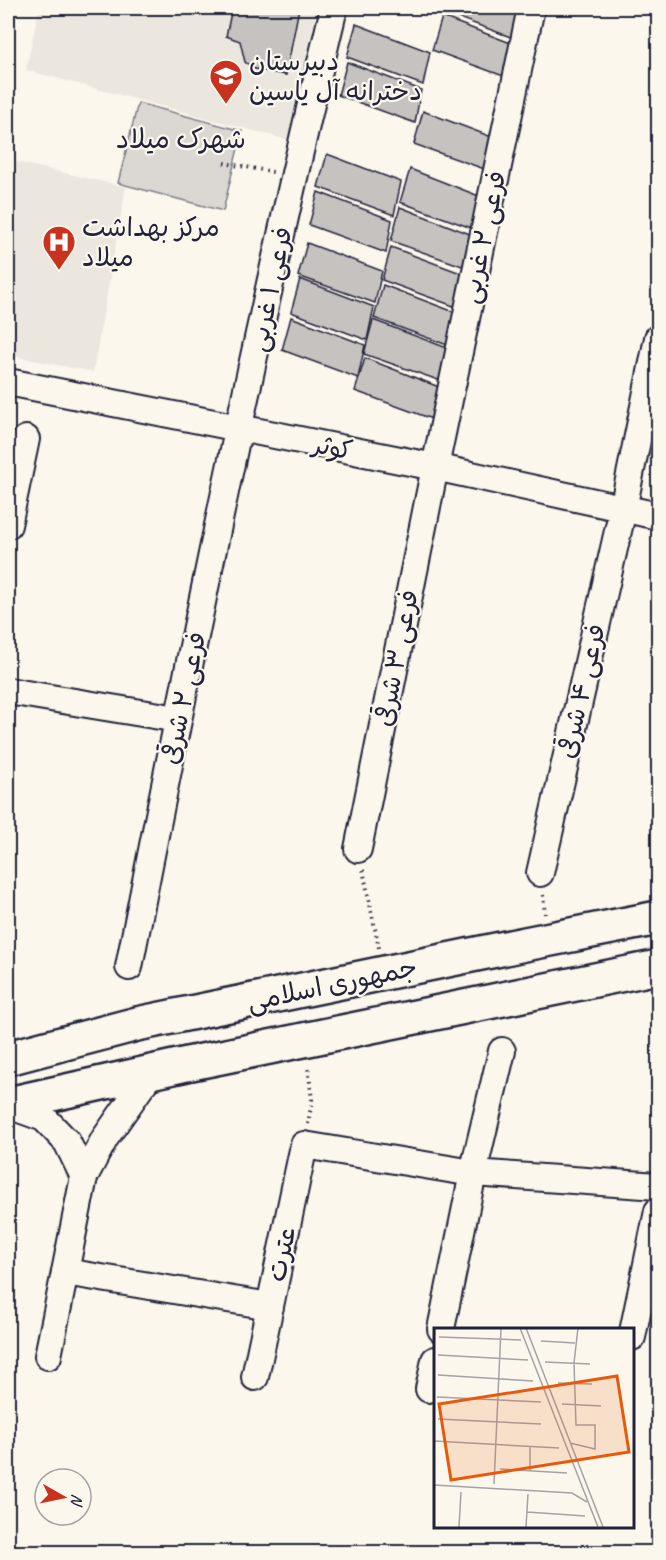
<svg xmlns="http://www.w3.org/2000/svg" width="666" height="1560" font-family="Caveat,'Playpen Sans Arabic',sans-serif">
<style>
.built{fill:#ebe7df}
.green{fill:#dbd8d3;stroke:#7e7d87;stroke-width:1.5}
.building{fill:#c6c2c0;stroke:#22223b;stroke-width:1.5}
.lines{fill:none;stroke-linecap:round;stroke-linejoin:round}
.street-casing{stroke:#22223b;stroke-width:30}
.secondary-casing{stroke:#22223b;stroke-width:38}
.path{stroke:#22223b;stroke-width:4;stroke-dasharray:1.5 4.5;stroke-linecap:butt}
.street{stroke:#fbf7ec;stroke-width:26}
.secondary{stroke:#fbf7ec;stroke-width:33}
.labels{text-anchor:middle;stroke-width:4.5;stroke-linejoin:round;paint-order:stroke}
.poi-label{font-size:26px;fill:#22223b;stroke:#fbf7ec;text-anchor:start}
.street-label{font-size:26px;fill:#22223b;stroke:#fbf7ec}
.neighbourhood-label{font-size:27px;fill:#22223b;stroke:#fbf7ec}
.inset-road{fill:none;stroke:#a4a2a5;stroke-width:1.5}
.view{fill:#e8590c;fill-opacity:0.15;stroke:#e8590c;stroke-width:3}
.inset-edge{fill:none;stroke:#22223b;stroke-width:3}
</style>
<rect width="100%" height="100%" fill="#fbf7ec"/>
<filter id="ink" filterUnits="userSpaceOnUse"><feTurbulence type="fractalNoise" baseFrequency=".0167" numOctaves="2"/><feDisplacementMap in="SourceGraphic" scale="12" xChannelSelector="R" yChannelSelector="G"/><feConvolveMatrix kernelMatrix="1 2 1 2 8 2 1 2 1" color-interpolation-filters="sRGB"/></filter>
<g filter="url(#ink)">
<g class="built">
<polygon points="39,8 317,8 288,140 26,70"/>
<polygon points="8,160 126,187 93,372 8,355"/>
</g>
<polygon class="green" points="138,103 242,131 223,211 118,183"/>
<g class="building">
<polygon points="232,8 299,8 286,75 255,69 245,62 240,41 226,36"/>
<polygon points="441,8 523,8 516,39 440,11"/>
<polygon points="442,17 516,45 509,78 432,50"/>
<polygon points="356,24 430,52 423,85 347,57"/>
<polygon points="347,62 421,90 415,123 338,95"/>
<polygon points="423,111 497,139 490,171 414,144"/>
<polygon points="327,154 401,182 394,215 318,187"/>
<polygon points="410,169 484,198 477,230 400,202"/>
<polygon points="318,192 392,220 386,253 309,225"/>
<polygon points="400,207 475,236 468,268 391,241"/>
<polygon points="307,243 382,271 375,303 298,276"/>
<polygon points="391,247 466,275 459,308 382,280"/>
<polygon points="300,279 374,307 367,340 291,312"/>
<polygon points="383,285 457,313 450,346 374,318"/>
<polygon points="291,317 365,345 358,378 282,350"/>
<polygon points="373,320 447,348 441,381 364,354"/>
<polygon points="365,358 439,387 432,419 355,391"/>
</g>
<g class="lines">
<g class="street-casing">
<g id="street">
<polyline points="8,382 435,467 658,516"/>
<polyline points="8,525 26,439"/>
<polyline points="8,691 178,719"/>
<polyline points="358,849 435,467 531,8"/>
<polyline points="540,873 623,509 658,338"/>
<path d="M129 967C192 646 257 325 334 8"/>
<polyline points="8,1105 44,1118 67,1142 84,1177 65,1272 270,1306 304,1145 473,1173 658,1186"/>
<polyline points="84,1177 105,1138 152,1071"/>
<polyline points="441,1329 473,1173 502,1051"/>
<polyline points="632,1337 658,1211"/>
<polyline points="48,1356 65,1272"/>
<polyline points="255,1377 270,1306"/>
<polyline points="429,1389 435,1360"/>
</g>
</g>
<g class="secondary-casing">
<g id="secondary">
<polyline points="8,1058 137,1024 525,944 658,918"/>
<polyline points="8,1104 187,1064 658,967"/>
</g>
</g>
<g class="path">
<polyline points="224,163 273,172"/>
<polyline points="363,870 379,948"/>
<polyline points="543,895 545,914"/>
<polyline points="308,1124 312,1100 308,1066"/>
</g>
<use href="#street" class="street"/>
<use href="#secondary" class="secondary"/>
</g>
</g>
<defs>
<g id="school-pin" transform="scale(1.725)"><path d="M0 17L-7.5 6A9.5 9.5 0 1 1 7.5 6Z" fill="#c8321e" stroke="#fbf7ec"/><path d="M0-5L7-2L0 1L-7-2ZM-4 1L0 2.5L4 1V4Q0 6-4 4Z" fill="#fff"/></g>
<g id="hospital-pin" transform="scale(1.725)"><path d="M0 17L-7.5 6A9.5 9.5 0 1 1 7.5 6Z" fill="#c8321e" stroke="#fbf7ec"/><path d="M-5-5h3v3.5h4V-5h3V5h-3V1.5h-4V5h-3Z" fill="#fff"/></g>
</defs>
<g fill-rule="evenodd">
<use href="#school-pin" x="226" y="76"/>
<use href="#hospital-pin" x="59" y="242"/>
</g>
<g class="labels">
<g class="poi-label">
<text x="249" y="70">دبیرستان<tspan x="249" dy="30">دخترانه آل یاسین</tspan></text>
<text x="82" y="236">مرکز بهداشت<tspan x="82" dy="30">میلاد</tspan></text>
</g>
<g class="street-label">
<text transform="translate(483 237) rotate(-78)" y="9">فرعی ۲ غربی</text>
<text transform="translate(270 289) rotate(-78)" y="9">فرعی ۱ غربی</text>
<text transform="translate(333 447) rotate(11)" y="9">کوثر</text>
<text transform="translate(396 658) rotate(-79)" y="9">فرعی ۳ شرقی</text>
<text transform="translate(581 691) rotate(-77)" y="9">فرعی ۴ شرقی</text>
<text transform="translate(183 698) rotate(-78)" y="9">فرعی ۲ شرقی</text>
<text transform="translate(332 984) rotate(-12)" y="9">جمهوری اسلامی</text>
<text transform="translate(281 1254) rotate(-78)" y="9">عترت</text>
</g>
<g class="neighbourhood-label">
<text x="181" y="148">شهرک میلاد</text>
</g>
</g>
<g transform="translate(434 1328)">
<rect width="200" height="200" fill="#fbf7ec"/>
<path class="inset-road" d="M86 0 164 199M92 0 169 199M5 9 87 12M107 13 141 15M0 18 1 0M4 27 94 32M111 34 156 36M4 47 99 53M124 55 158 56M3 69 107 74M128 76 167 78M4 91 107 96M0 113 125 120M136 115 161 121V97H142L140 35 144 0M66 141 133 145M96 143V118M60 156 67 0M0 157 138 165 153 174M93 184 151 188M25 199 27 164M92 199 94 166"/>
<path class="view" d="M183 48 195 124 17 152 5 76Z"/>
<rect width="200" height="200" class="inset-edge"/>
</g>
<rect width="666" height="1560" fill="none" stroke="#fbf7ec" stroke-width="30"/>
<rect x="15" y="15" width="636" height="1530" fill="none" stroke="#22223b" stroke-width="2" filter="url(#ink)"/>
<g transform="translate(63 1497) rotate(99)"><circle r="28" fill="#fbf7ec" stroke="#a4a2a5" stroke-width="1.5"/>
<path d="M0-4.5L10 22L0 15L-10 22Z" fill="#c8321e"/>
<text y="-9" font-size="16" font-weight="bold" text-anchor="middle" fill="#22223b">N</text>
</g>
</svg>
